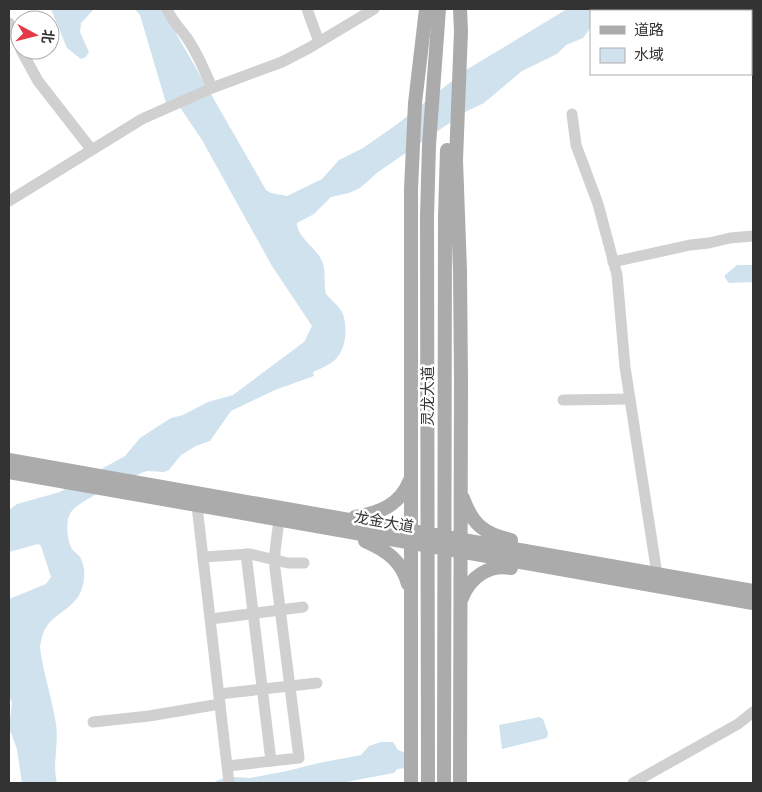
<svg xmlns="http://www.w3.org/2000/svg" width="762" height="792" font-family="Inter,'Noto Sans SC',sans-serif">
<style>
.water{fill:#cfe2ee}
.lines{fill:none;stroke-linecap:round;stroke-linejoin:round}
.minor{stroke:#d0d0d0;stroke-width:11}
.major{stroke:#ababab;stroke-width:14}
.major-bridge{stroke:#ababab;stroke-width:14}
.labels{text-anchor:middle;stroke-width:5;stroke-linejoin:round;paint-order:stroke}
.street-label{font-size:15px;fill:#333;stroke:#fff}
</style>
<rect width="100%" height="100%" fill="#fff"/>
<g class="water">
<polygon points="51,9 94,9 81,23 80,32 89,52 86,57 81,59 67,48"/>
<path d="M135 9H162L266 190 271 193 287 196 322 179 339 160 363 148 396 125 466 70 567 9H633L629 11H591V27L583 38 566 45 557 54 522 71 484 103 467 111 378 172 360 188 349 193 331 197 314 214 297 223C297 237 315 247 321 259 327 270 323 282 326 294 331 300 338 305 342 312 349 327 346 354 331 363 325 367 319 369 313 372L314 376 275 390 231 411 210 441 196 446 181 455 169 470 164 472 147 471 141 473C124 482 82 498 71 512 65 521 67 540 72 549 74 552 78 554 80 557 86 567 85 581 81 591 74 609 54 613 45 629 42 634 41 641 40 647 43 673 52 698 56 724 59 744 52 764 57 783H22L17 749 9 728 12 703 9 695V599L46 584 51 577 41 546 38 544 9 552V510L17 504 60 492 125 456 140 438 171 418 183 415 208 402 233 395 304 342 312 326 272 266 202 140 179 106 166 103 140 15Z"/>
<polygon points="737,265 753,265 753,282 729,283 725,278 725,275"/>
<polygon points="539,717 543,719 548,733 547,738 502,749 499,725"/>
<polygon points="381,742 393,742 398,750 406,753 407,768 397,769 394,773 341,783 212,783 221,779 235,777 250,778 287,771 319,763 361,755 369,746"/>
</g>
<g class="lines">
<g class="minor">
<path d="M167 9C172 21 180 28 187 38 198 54 205 71 212 88"/>
<polyline points="307,9 319,42"/>
<polyline points="9,23 20,47"/>
<polyline points="21,50 38,81 91,149"/>
<polyline points="572,114 576,145 598,204 617,275 625,367 657,574"/>
<polyline points="9,201 142,119 212,88 282,62 309,48 374,9"/>
<polyline points="613,262 690,245 709,243 730,238 753,236"/>
<polyline points="563,400 630,399"/>
<polyline points="197,506 229,783"/>
<polyline points="246,554 271,761"/>
<polyline points="203,557 250,554 288,563 304,563"/>
<polyline points="211,619 303,607"/>
<polyline points="219,694 317,683"/>
<polyline points="93,722 149,716 220,704"/>
<polyline points="228,766 299,758 275,569 275,551 279,520"/>
<polyline points="633,783 738,724 753,712"/>
</g>
<g class="major">
<polyline points="427,217 429,145 439,9"/>
<polyline points="445,217 447,150"/>
<polyline points="9,460 753,591"/>
<polyline points="9,472 753,603"/>
<path d="M463 498C472 524 484 534 511 540"/>
<path d="M355 517C380 513 400 505 410 480"/>
<path d="M365 541C386 550 402 561 408 584"/>
<path d="M462 598C470 577 489 564 511 568"/>
<polyline points="411,783 411,189 415,103 426,9"/>
<polyline points="460,783 461,381 460,271 456,160 461,31 460,9"/>
</g>
<g class="major-bridge">
<polyline points="427,217 428,783"/>
<polyline points="444,783 445,217"/>
</g>
</g>
<g class="labels">
<g class="street-label">
<text transform="translate(428 396) rotate(-90)" y="5">灵龙大道</text>
<text transform="translate(384 522) rotate(10)" y="5">龙金大道</text>
</g>
</g>
<rect width="762" height="792" fill="none" stroke="#333333" stroke-width="20"/>
<rect x="590" y="10" width="162" height="65" fill="#ffffff" stroke="#adadad"/>
<rect x="600" y="26" width="25" height="8" fill="#ababab" stroke="#adadad"/>
<text x="634" y="35" font-size="15" fill="#333333">道路</text>
<rect x="600" y="48" width="25" height="15" fill="#cfe2ee" stroke="#adadad"/>
<text x="634" y="60" font-size="15" fill="#333333">水域</text>
<g transform="translate(35 35) rotate(97)"><circle r="24" fill="#ffffff" stroke="#adadad"/>
<path d="M0-4L9 19L0 12L-9 19Z" fill="#e63946"/>
<text y="-8" font-size="14" font-weight="bold" text-anchor="middle" fill="#333333">北</text>
</g>
</svg>
